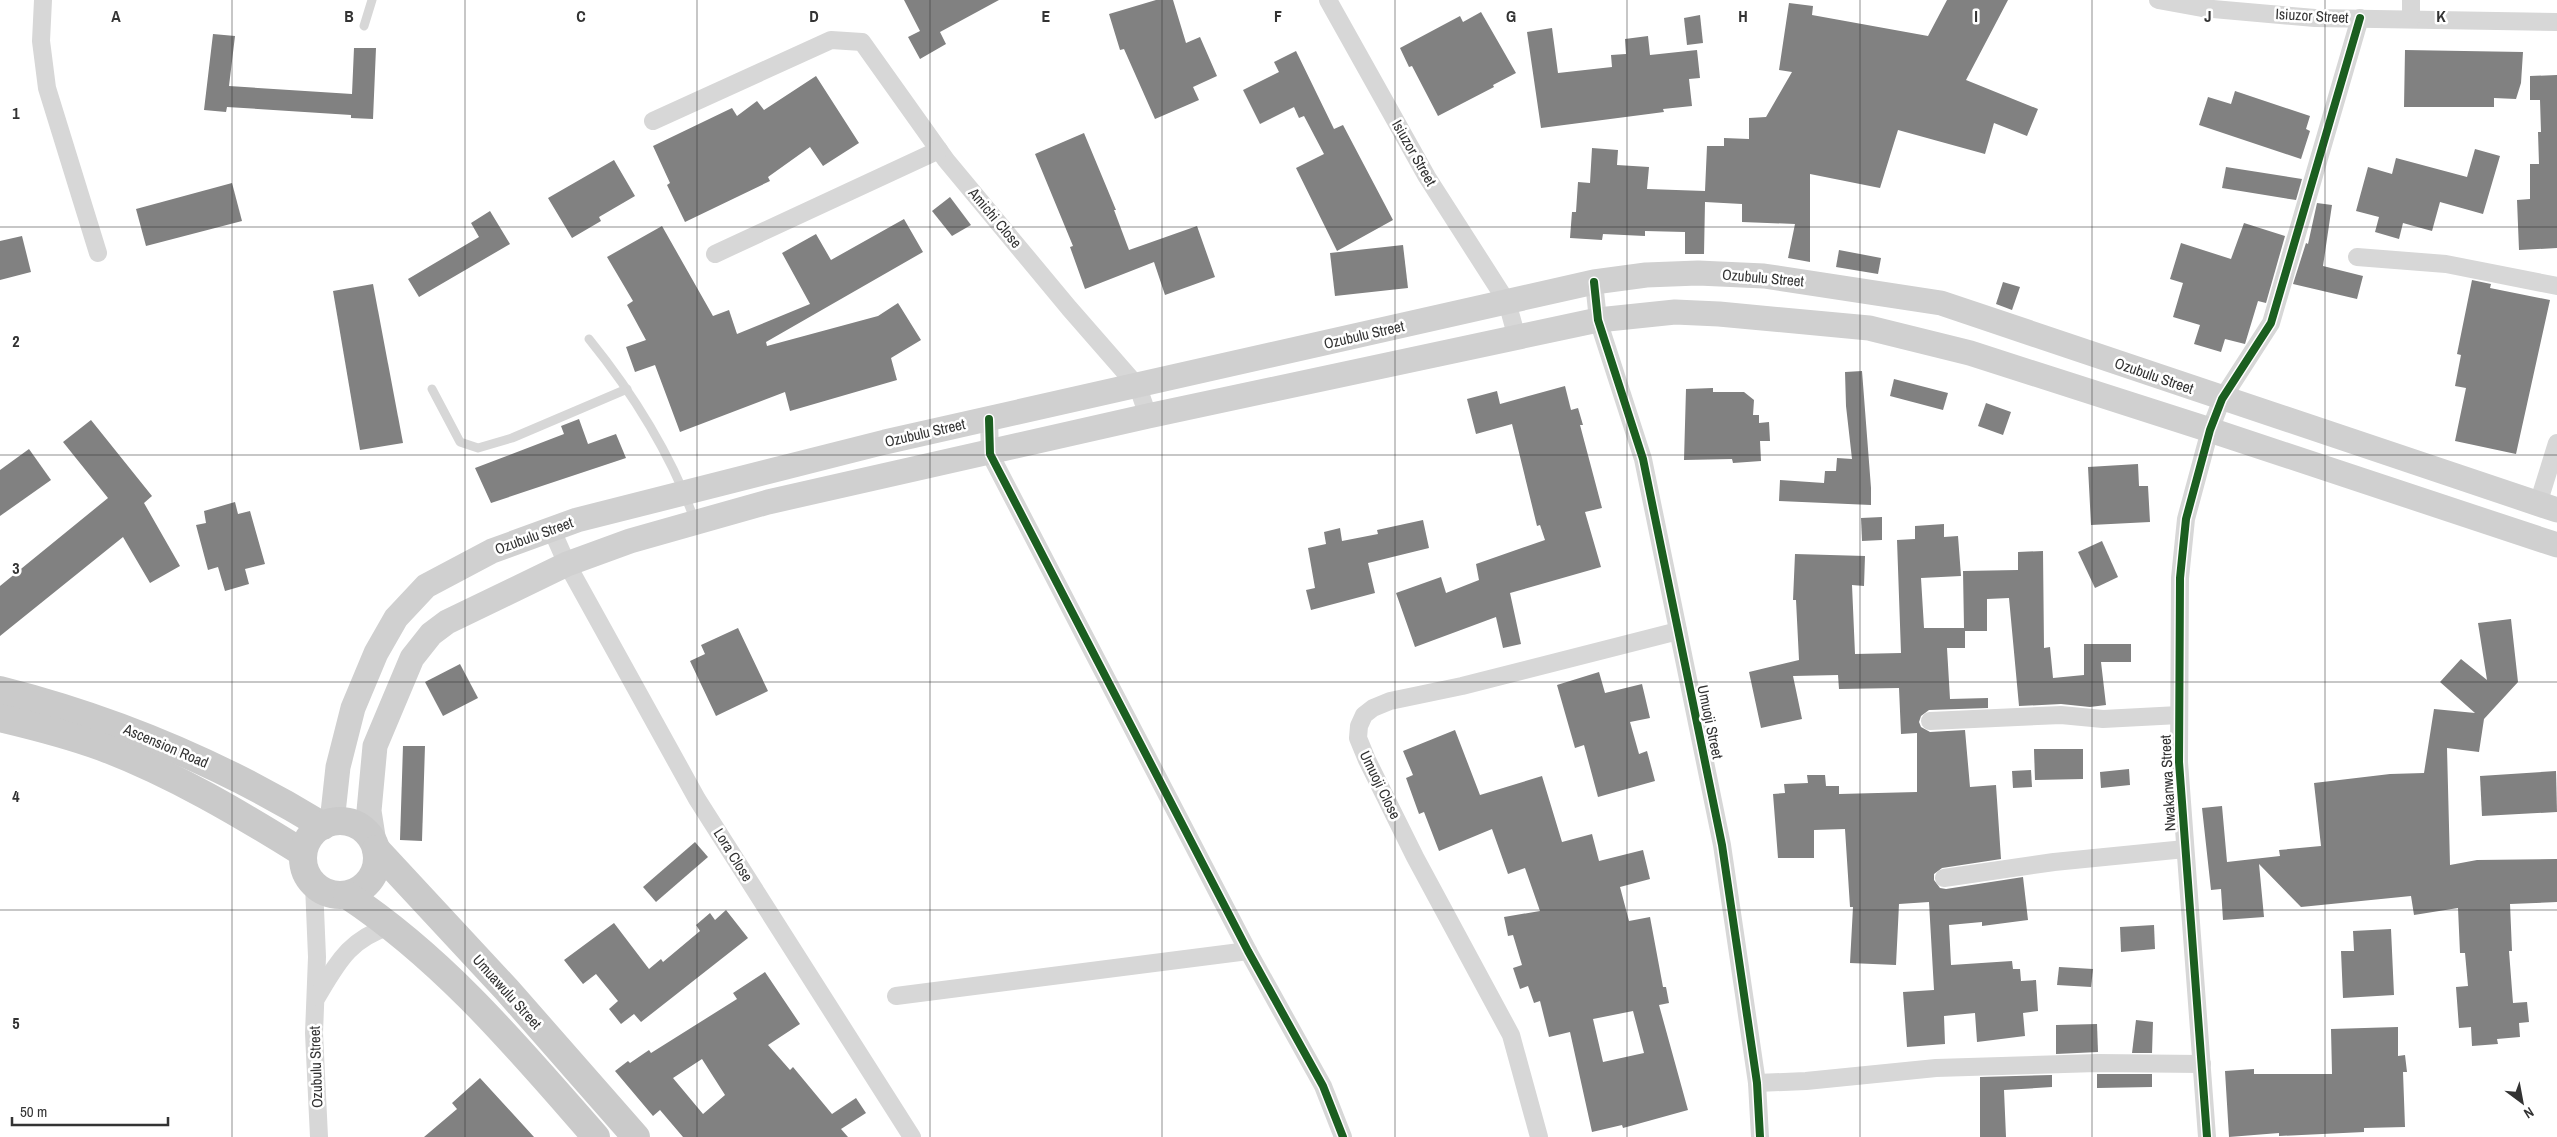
<svg xmlns="http://www.w3.org/2000/svg" width="2557" height="1137" font-family="'Archivo Narrow',sans-serif">
<style>
.building{fill:#818181;fill-rule:evenodd}
.lines{fill:none;stroke-linecap:round;stroke-linejoin:round}
.service{stroke:#d7d7d7;stroke-width:9}
.minor{stroke:#d7d7d7;stroke-width:18}
.secondary{stroke:#d0d0d0;stroke-width:25}
.primary{stroke:#cacaca;stroke-width:28}
.cycleway-casing{stroke:#fff;stroke-width:11}
.cycleway{stroke:#1b5e20;stroke-width:8}
.grid{fill:none;stroke:#333;stroke-width:1;stroke-opacity:0.55}
.labels{text-anchor:middle;stroke-width:5;stroke-linejoin:round;paint-order:stroke}
.street-label{font-size:15px;fill:#333;stroke:#fff}
.grid-label{font-size:16px;text-anchor:middle;font-weight:bold;fill:#333;stroke:#fff;stroke-width:5;stroke-linejoin:round;paint-order:stroke}
</style>
<rect width="100%" height="100%" fill="#fff"/>
<g class="building">
<polygon points="904,0 999,0 940,32 946,44 920,59 908,37 920,31"/>
<polygon points="1156,0 1173,0 1186,43 1200,37 1217,76 1193,87 1199,100 1155,119 1124,49 1120,50 1109,14"/>
<polygon points="1947,0 2008,0 1966,80 2038,109 2027,136 1994,123 1985,154 1898,130 1880,188 1810,174 1810,262 1788,258 1795,224 1742,222 1742,204 1705,202 1704,254 1685,254 1685,232 1645,231 1645,236 1603,234 1602,240 1570,238 1572,212 1576,212 1578,182 1590,183 1592,148 1618,150 1617,165 1649,167 1647,189 1705,191 1707,146 1724,146 1724,138 1749,139 1749,118 1766,117 1792,72 1779,70 1789,3 1813,6 1812,15 1928,36"/>
<polygon points="1481,12 1516,73 1493,85 1494,87 1438,116 1412,66 1409,67 1400,48 1460,16 1463,22"/>
<polygon points="1700,15 1703,43 1687,45 1684,18"/>
<polygon points="1552,28 1558,73 1612,67 1611,55 1626,54 1625,39 1648,36 1650,55 1697,50 1700,78 1689,79 1692,106 1663,109 1664,112 1541,128 1527,32"/>
<polygon points="213,34 235,36 229,86 352,94 354,48 376,48 373,119 351,118 351,115 227,107 226,112 204,110"/>
<polygon points="2405,50 2523,52 2521,83 2516,99 2494,98 2494,107 2404,107"/>
<polygon points="1296,51 1334,129 1343,125 1393,220 1337,251 1296,168 1324,154 1304,116 1299,118 1294,107 1260,124 1243,90 1279,72 1274,62"/>
<polygon points="2557,75 2557,248 2519,250 2517,200 2530,199 2530,164 2539,164 2538,132 2541,132 2540,100 2530,100 2530,76"/>
<polygon points="816,76 859,143 823,166 810,147 768,177 770,181 685,222 667,185 670,183 653,146 732,108 737,116 757,101 764,110"/>
<polygon points="2235,91 2310,116 2306,129 2310,131 2301,159 2199,125 2208,97 2231,104"/>
<polygon points="1084,133 1116,210 1114,210 1129,250 1197,226 1215,277 1165,295 1154,262 1085,289 1070,247 1073,246 1035,154"/>
<polygon points="2475,149 2500,156 2483,214 2440,202 2432,231 2403,223 2399,239 2375,232 2379,217 2356,211 2368,167 2392,174 2396,158 2467,177"/>
<polygon points="614,160 635,196 599,217 601,221 572,238 548,198"/>
<polygon points="2226,167 2302,179 2296,200 2222,188"/>
<polygon points="232,183 242,221 146,246 136,209"/>
<polygon points="950,197 971,225 952,236 932,211"/>
<polygon points="2317,203 2332,205 2323,266 2363,276 2357,299 2293,284 2306,243 2308,244"/>
<polygon points="490,211 510,244 419,297 408,279 479,237 471,223"/>
<polygon points="904,219 923,252 766,342 767,346 878,316 898,303 921,340 891,358 897,380 790,411 785,392 680,432 655,365 635,372 626,347 646,340 627,305 633,301 607,257 662,226 713,316 729,310 737,334 810,304 782,253 816,234 831,260"/>
<polygon points="2244,223 2285,236 2266,303 2258,301 2245,344 2225,339 2221,352 2194,344 2200,325 2173,317 2183,283 2170,279 2181,243 2231,259"/>
<polygon points="22,236 31,272 0,280 0,241"/>
<polygon points="1403,245 1408,288 1335,296 1330,253"/>
<polygon points="1839,250 1881,258 1878,274 1836,267"/>
<polygon points="2472,280 2491,284 2490,288 2550,300 2516,454 2455,441 2466,388 2455,386 2461,355 2457,354"/>
<polygon points="2003,282 2020,287 2012,310 1996,304"/>
<polygon points="373,284 403,443 360,450 333,291"/>
<polygon points="1862,371 1871,488 1871,505 1779,501 1780,480 1824,483 1825,471 1836,471 1837,458 1852,459 1846,406 1845,372"/>
<polygon points="1894,379 1948,393 1943,410 1890,396"/>
<polygon points="1565,386 1571,410 1578,408 1583,425 1580,425 1602,508 1585,512 1601,567 1510,593 1521,644 1503,648 1496,617 1415,647 1396,593 1441,577 1446,593 1479,580 1476,564 1545,540 1540,525 1537,526 1512,424 1476,434 1467,399 1497,391 1500,404"/>
<polygon points="1713,388 1713,392 1744,392 1754,400 1753,415 1759,415 1759,423 1769,422 1770,441 1760,441 1761,461 1733,463 1732,459 1684,460 1686,389"/>
<polygon points="1986,403 2011,412 2003,435 1978,426"/>
<polygon points="579,419 588,444 616,434 626,458 491,503 475,468 564,434 561,426"/>
<polygon points="91,420 152,496 144,503 180,566 150,583 123,537 0,636 0,586 108,498 63,442"/>
<polygon points="29,449 51,480 0,516 0,470"/>
<polygon points="2138,464 2139,486 2148,486 2150,522 2091,525 2088,467"/>
<polygon points="235,502 238,514 250,511 265,564 245,569 249,584 225,591 218,567 208,570 196,525 206,523 204,511"/>
<polygon points="1882,517 1882,540 1862,541 1861,518"/>
<polygon points="1423,520 1429,548 1368,563 1375,593 1311,610 1306,590 1315,588 1308,548 1326,544 1324,532 1340,528 1342,541 1378,534 1377,530"/>
<polygon points="1944,524 1944,537 1958,536 1961,576 1921,578 1924,628 1964,628 1963,571 2018,570 2018,552 2043,551 2044,648 2050,647 2053,678 2084,675 2084,644 2131,644 2131,662 2101,662 2106,705 2090,707 2061,704 2019,706 2009,598 1987,599 1987,631 1965,631 1965,648 1947,648 1950,699 1988,698 1988,708 1929,710 1921,716 1919,722 1921,727 1930,732 1965,730 1970,787 1996,785 2001,859 1942,868 1934,874 1934,880 1940,888 1946,889 2023,877 2028,920 1982,926 1982,922 1949,925 1951,965 2012,961 2013,969 2020,969 2021,981 2036,980 2038,1011 2023,1013 2025,1036 1977,1042 1975,1013 1944,1016 1945,1044 1907,1047 1903,992 1934,990 1929,902 1899,904 1896,965 1850,963 1853,907 1850,907 1845,829 1814,830 1814,858 1778,858 1773,794 1785,793 1784,784 1808,783 1807,775 1825,775 1826,786 1839,786 1839,794 1917,792 1917,733 1901,734 1899,688 1839,689 1838,675 1793,676 1802,719 1761,728 1749,672 1799,660 1796,600 1793,600 1795,554 1865,556 1864,586 1852,585 1855,654 1901,653 1897,540 1915,539 1915,526"/>
<polygon points="2102,541 2118,577 2095,588 2078,552"/>
<polygon points="2511,619 2518,682 2484,719 2479,752 2447,748 2450,865 2477,860 2557,859 2557,902 2510,904 2512,951 2509,951 2513,1003 2527,1002 2529,1022 2519,1023 2520,1037 2497,1039 2498,1044 2472,1046 2471,1027 2459,1028 2456,987 2468,986 2465,953 2460,953 2458,908 2414,915 2411,896 2301,907 2259,864 2264,917 2223,920 2221,889 2211,890 2202,808 2222,806 2227,862 2280,856 2279,850 2321,846 2314,783 2390,774 2424,773 2434,709 2475,713 2440,682 2461,659 2487,680 2478,623"/>
<polygon points="738,628 768,691 716,716 690,661 705,654 701,645"/>
<polygon points="460,664 478,698 443,716 425,682"/>
<polygon points="1599,672 1605,693 1642,684 1650,718 1630,722 1639,754 1647,751 1655,781 1598,797 1584,745 1575,748 1557,685"/>
<path d="M1455 730 1480 795 1542 776 1562 842 1592 834 1599 861 1643 850 1650 879 1620 887 1629 921 1650 917 1663 987H1666L1669 1003 1659 1005 1688 1110 1623 1128 1622 1125 1592 1132 1570 1032 1549 1037 1540 1001 1534 1003 1528 986 1520 989 1513 968 1522 965 1513 935 1508 936 1504 917 1540 911 1525 868 1508 874 1492 829 1439 851 1424 812 1419 814 1406 778 1413 775 1403 751ZM1633 1011 1644 1053 1603 1062 1593 1019Z"/>
<polygon points="403,746 425,746 422,841 400,840"/>
<polygon points="2034,749 2083,749 2083,779 2035,780"/>
<polygon points="2129,769 2130,785 2101,788 2100,772"/>
<polygon points="2031,770 2032,787 2013,788 2012,771"/>
<polygon points="2556,771 2557,812 2482,816 2480,776"/>
<polygon points="695,842 708,857 656,902 643,887"/>
<polygon points="726,910 748,938 641,1022 634,1014 621,1024 609,1009 618,1001 596,974 583,984 564,960 614,923 649,969 661,959 663,962 700,931 696,925 710,913 715,920"/>
<polygon points="2154,925 2155,949 2121,952 2120,927"/>
<polygon points="2391,929 2394,995 2343,998 2341,951 2354,951 2353,931"/>
<polygon points="2059,967 2093,969 2091,987 2057,985"/>
<path d="M765 972 800 1024 768 1045 790 1070 793 1067 832 1114 856 1098 866 1113 841 1129 848 1137H683L660 1110 653 1116 615 1071 628 1061 630 1063 649 1050 651 1053 737 999 733 993ZM702 1059 725 1095 703 1114 673 1078Z"/>
<polygon points="2136,1020 2153,1022 2152,1053 2132,1053"/>
<polygon points="2097,1024 2098,1052 2056,1054 2056,1025"/>
<polygon points="2398,1027 2398,1056 2405,1055 2407,1072 2403,1072 2405,1127 2364,1128 2364,1132 2279,1136 2279,1133 2229,1137 2225,1071 2254,1069 2254,1074 2332,1074 2331,1029"/>
<polygon points="2097,1074 2152,1074 2152,1087 2097,1088"/>
<polygon points="2052,1075 2052,1087 2004,1090 2006,1137 1980,1137 1980,1077"/>
<polygon points="480,1078 534,1137 424,1137 457,1109 452,1103"/>
</g>
<g class="lines">
<g class="service">
<polyline points="364,26 372,0"/>
<path d="M589 339C632 392 673 457 695 522"/>
<polyline points="432,389 460,442 478,448 512,438 627,389"/>
</g>
<g class="minor">
<polyline points="43,0 41,41 47,88 98,253"/>
<polyline points="1328,0 1427,177 1507,302 1517,338"/>
<polyline points="2158,0 2202,8 2315,18 2557,22"/>
<polyline points="2411,0 2411,19"/>
<polyline points="653,121 831,40 862,42 946,160 1069,308 1138,387 1148,416"/>
<polyline points="715,254 939,150"/>
<polyline points="2357,257 2446,264 2557,286"/>
<polyline points="1594,282 1598,320 1643,459 1722,845 1757,1083 1760,1137"/>
<polyline points="989,419 990,454 1248,951 1323,1086 1343,1137"/>
<polyline points="2538,504 2557,443"/>
<polyline points="551,528 567,564 697,799 912,1137"/>
<polyline points="1930,721 2061,715 2103,719 2179,715"/>
<polyline points="1944,878 2054,862 2185,849"/>
<polyline points="314,885 317,957 314,1033 319,1137"/>
<polyline points="896,996 1248,951"/>
<path d="M317 997C338 962 349 939 391 926"/>
<polyline points="1757,1083 1806,1081 1936,1068 2097,1063 2202,1064"/>
<polyline points="1539,1137 1511,1035 1415,857 1367,760 1358,738 1359,726 1364,715 1373,708 1390,701 1462,686 1678,631"/>
<polyline points="2207,1137 2179,762 2180,578 2186,519 2210,430 2222,399 2271,323 2360,18"/>
</g>
<g class="secondary">
<polyline points="332,822 338,767 353,708 376,653 396,618 426,586 492,551 577,520 885,442 1594,282 1646,275 1698,273 1764,276 1941,303 2557,510"/>
<polyline points="374,843 369,811 375,746 412,658 431,634 447,622 567,564 630,541 768,502 1148,416 1598,320 1675,312 1719,314 1869,328 1970,353 2210,430 2557,545"/>
</g>
<g class="primary">
<path d="M0 690C115 719 222 764 323 826"/>
<path d="M0 718C34 726 69 735 102 747 173 774 239 813 303 853"/>
<circle cx="340" cy="858" r="37"/>
<polyline points="376,849 507,990 636,1137"/>
<path d="M347 895C445 960 519 1049 596 1137"/>
</g>
<g class="cycleway-casing">
<g id="cycleway">
<polyline points="1594,282 1598,320 1643,459 1722,845 1757,1083 1760,1137"/>
<polyline points="989,419 990,454 1248,951 1323,1086 1343,1137"/>
<polyline points="2207,1137 2179,762 2180,578 2186,519 2210,430 2222,399 2271,323 2360,18"/>
</g>
</g>
<use href="#cycleway" class="cycleway"/>
</g>
<path class="grid" d="M232 0V1137M465 0V1137M697 0V1137M930 0V1137M1162 0V1137M1395 0V1137M1627 0V1137M1860 0V1137M2092 0V1137M2325 0V1137M0 227H2557M0 455H2557M0 682H2557M0 910H2557"/>
<g class="labels">
<g class="street-label">
<text transform="translate(2312 16) rotate(3)" y="5">Isiuzor Street</text>
<text transform="translate(1414 153) rotate(60)" y="5">Isiuzor Street</text>
<text transform="translate(995 218) rotate(50)" y="5">Amichi Close</text>
<text transform="translate(1763 278) rotate(5)" y="5">Ozubulu Street</text>
<text transform="translate(1364 335) rotate(-13)" y="5">Ozubulu Street</text>
<text transform="translate(2154 376) rotate(19)" y="5">Ozubulu Street</text>
<text transform="translate(925 433) rotate(-13)" y="5">Ozubulu Street</text>
<text transform="translate(534 536) rotate(-20)" y="5">Ozubulu Street</text>
<text transform="translate(1710 722) rotate(78)" y="5">Umuoji Street</text>
<text transform="translate(166 746) rotate(23)" y="5">Ascension Road</text>
<text transform="translate(2168 783) rotate(-93)" y="5">Nwakanwa Street</text>
<text transform="translate(1380 785) rotate(64)" y="5">Umuoji Close</text>
<text transform="translate(733 855) rotate(58)" y="5">Lora Close</text>
<text transform="translate(507 992) rotate(48)" y="5">Umuawulu Street</text>
<text transform="translate(316 1067) rotate(-92)" y="5">Ozubulu Street</text>
</g>
</g>
<g class="grid-label">
<text x="116" y="22">A</text>
<text x="349" y="22">B</text>
<text x="581" y="22">C</text>
<text x="814" y="22">D</text>
<text x="1046" y="22">E</text>
<text x="1278" y="22">F</text>
<text x="1511" y="22">G</text>
<text x="1743" y="22">H</text>
<text x="1976" y="22">I</text>
<text x="2208" y="22">J</text>
<text x="2441" y="22">K</text>
<text x="16" y="119">1</text>
<text x="16" y="347">2</text>
<text x="16" y="574">3</text>
<text x="16" y="802">4</text>
<text x="16" y="1029">5</text>
</g>
<g transform="translate(2522 1102) rotate(148)" stroke="#ffffff" stroke-width="4" paint-order="stroke">
<path d="M0-4L9 19L0 12L-9 19Z" fill="#333333"/>
<text y="-8" font-size="14" font-weight="bold" text-anchor="middle" fill="#333333">N</text>
</g>
<path d="M12 1117v8h156v-8" fill="none" stroke="#333333" stroke-width="2.5"/>
<text x="20" y="1117" font-size="15" fill="#333333" stroke="#ffffff" stroke-width="4" paint-order="stroke">50 m</text>
</svg>
